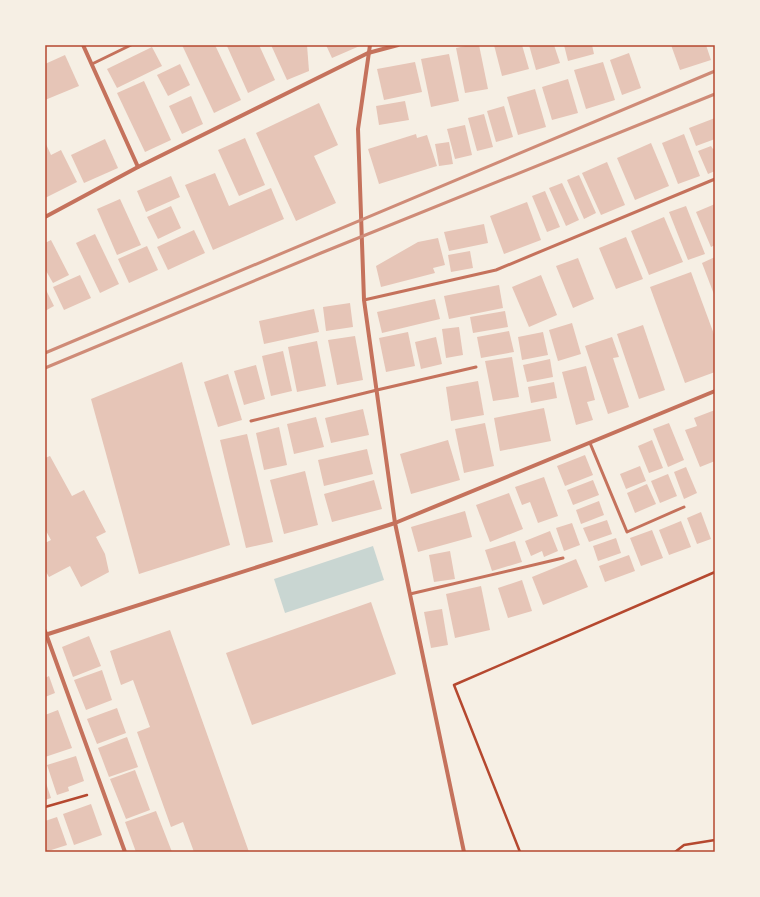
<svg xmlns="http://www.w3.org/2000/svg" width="760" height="897" font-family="'Fira Sans',sans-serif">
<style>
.water{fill:#c9d6d2}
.building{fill:#e6c5b7}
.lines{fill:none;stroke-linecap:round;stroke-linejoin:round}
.path{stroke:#b5482f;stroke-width:2.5}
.service{stroke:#c5725c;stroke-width:3}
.minor{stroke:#c5725c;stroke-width:4}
.rail{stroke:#cf8b77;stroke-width:3}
.neatline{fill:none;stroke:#b5482f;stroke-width:1.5}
</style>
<rect width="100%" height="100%" fill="#f6efe4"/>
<polygon class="water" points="373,546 384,580 285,613 274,579"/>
<g class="building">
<polygon points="182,45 215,45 241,100 214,113"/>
<polygon points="259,45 275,80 248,93 227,46"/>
<polygon points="271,45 307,45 309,71 287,80"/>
<polygon points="326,45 362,45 332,58"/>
<polygon points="470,45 479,45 488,89 465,93 456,48"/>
<polygon points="494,45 522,45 529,69 502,76"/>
<polygon points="529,45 554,45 560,63 536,70"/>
<polygon points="564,45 592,45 594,54 568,61"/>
<polygon points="671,45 706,45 711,60 680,70"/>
<polygon points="152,47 162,66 117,88 107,69"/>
<polygon points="629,53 641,88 622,95 610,60"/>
<polygon points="449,54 459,101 431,107 421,59"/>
<polygon points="65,55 79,86 45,100 45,64"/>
<polygon points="415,62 422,92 384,100 377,69"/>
<polygon points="603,62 615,100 586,109 574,70"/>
<polygon points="180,64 190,85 168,96 157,75"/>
<polygon points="568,79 578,113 552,120 542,87"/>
<polygon points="144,81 171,140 145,152 117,93"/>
<polygon points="535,89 546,127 518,135 507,97"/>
<polygon points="191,96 203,124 182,134 169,106"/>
<polygon points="405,101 409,120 379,125 376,106"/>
<polygon points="319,103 338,145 314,156 336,203 296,221 256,133"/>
<polygon points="504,106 513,137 496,142 487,111"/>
<polygon points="484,114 493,147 477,151 468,118"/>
<polygon points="715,118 715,139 696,146 689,128"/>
<polygon points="465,125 472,155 455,159 447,129"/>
<polygon points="416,134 417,138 427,135 437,166 379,184 368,149"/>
<polygon points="684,134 700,176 678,184 662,143"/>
<polygon points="245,138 265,185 239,196 218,150"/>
<polygon points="105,139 118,168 84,183 71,155"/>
<polygon points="45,142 51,155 61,150 77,182 45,198"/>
<polygon points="449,142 453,164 439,166 435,144"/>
<polygon points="651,143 669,186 635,200 617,158"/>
<polygon points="711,146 713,149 715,148 715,171 708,174 698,151"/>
<polygon points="607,162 625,205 601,215 582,173"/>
<polygon points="215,173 229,206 271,188 284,219 213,250 185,185"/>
<polygon points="579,175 596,213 584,219 567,180"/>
<polygon points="171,176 180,197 146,212 137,191"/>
<polygon points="562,183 579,220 566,226 549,188"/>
<polygon points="545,191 560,227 547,232 532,196"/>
<polygon points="120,199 141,245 117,255 97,209"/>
<polygon points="527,202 541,240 504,254 490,216"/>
<polygon points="715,204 715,245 711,247 696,212"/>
<polygon points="171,206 181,228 158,239 147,217"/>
<polygon points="686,206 705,254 688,260 669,212"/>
<polygon points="664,217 683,262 649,275 631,231"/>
<polygon points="484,224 488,243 449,251 444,232"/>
<polygon points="194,230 205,253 168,270 157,247"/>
<polygon points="95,234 119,284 100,293 76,243"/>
<polygon points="626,237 643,279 616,289 599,248"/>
<polygon points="438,238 445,265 433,268 435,273 381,287 376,266 418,242"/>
<polygon points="51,240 69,275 53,283 45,269 45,243"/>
<polygon points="147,246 158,270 129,283 118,259"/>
<polygon points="470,251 473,268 451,272 448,255"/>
<polygon points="715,257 715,297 702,263"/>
<polygon points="578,258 594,299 573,308 556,266"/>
<polygon points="691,272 715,337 715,372 685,383 650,287"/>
<polygon points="80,275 91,298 64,310 53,287"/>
<polygon points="541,275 557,315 529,327 512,287"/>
<polygon points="499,285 503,308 449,319 444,296"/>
<polygon points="45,288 54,306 45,311"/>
<polygon points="435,299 440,319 382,333 377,312"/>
<polygon points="350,303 353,327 326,331 323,307"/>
<polygon points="314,309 319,332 264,344 259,321"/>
<polygon points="505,311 508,327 473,333 470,317"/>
<polygon points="572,323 581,354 558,361 549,330"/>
<polygon points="643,325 665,390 639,399 617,334"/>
<polygon points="459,327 463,355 446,358 442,329"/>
<polygon points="509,331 514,352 481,358 477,337"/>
<polygon points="408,332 415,366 386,372 379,338"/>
<polygon points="543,332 548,355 522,360 518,337"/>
<polygon points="355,336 363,380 337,385 328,340"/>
<polygon points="436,337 442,364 421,369 415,342"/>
<polygon points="612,337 619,357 613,358 629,407 608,414 585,346"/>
<polygon points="317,341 326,386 297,392 288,347"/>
<polygon points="283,351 292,391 271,396 262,356"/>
<polygon points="512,357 519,397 493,401 485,361"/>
<polygon points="550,359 553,377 527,382 523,365"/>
<polygon points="182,362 230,545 139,574 91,399"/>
<polygon points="256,365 265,399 244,405 234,371"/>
<polygon points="586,366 595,400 587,402 593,420 576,425 562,372"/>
<polygon points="228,374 242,420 218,427 204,382"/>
<polygon points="478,381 484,415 451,421 446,387"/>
<polygon points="554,382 557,398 531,403 528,387"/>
<polygon points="544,408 551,441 500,451 494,418"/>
<polygon points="363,409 369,435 331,443 325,418"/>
<polygon points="715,410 715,461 700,467 685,430 697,426 694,418"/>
<polygon points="316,417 324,447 294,454 287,424"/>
<polygon points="485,423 494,466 464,473 455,429"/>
<polygon points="669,423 684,460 668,467 653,429"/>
<polygon points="279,427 287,465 264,470 256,433"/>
<polygon points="247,434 273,542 246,548 220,440"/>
<polygon points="448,440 460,480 411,494 400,454"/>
<polygon points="652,440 663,468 649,473 638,446"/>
<polygon points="367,449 373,474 324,486 318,460"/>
<polygon points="585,455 593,475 565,486 557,466"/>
<polygon points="50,456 72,496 84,490 106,532 96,537 105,554 109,572 81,587 70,566 49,577 45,570 45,543 51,540 45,529 45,458"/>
<polygon points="640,466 646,481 626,489 620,474"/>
<polygon points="686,467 697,493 684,499 674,472"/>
<polygon points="305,471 318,525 284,534 270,480"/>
<polygon points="668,474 677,496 660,503 651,481"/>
<polygon points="544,477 558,516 538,523 530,502 522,505 515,487"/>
<polygon points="374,480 382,509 332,522 324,494"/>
<polygon points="593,480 599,495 573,505 567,490"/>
<polygon points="647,484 656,504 635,513 627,493"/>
<polygon points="509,493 523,529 490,542 476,505"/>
<polygon points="599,501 604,515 581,524 576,510"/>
<polygon points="465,511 472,537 418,552 411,527"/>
<polygon points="701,512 711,539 697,544 687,518"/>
<polygon points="607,520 612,534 589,542 583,528"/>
<polygon points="681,521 691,547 669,555 659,530"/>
<polygon points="572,523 580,545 564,551 556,528"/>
<polygon points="652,530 663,558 641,566 630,538"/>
<polygon points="550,531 558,551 544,557 542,551 531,556 525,541"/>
<polygon points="616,538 621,553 598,561 593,546"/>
<polygon points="515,541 522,562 492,571 485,550"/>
<polygon points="450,551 455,579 434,582 429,555"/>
<polygon points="629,555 635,571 605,582 599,566"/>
<polygon points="576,559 588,587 543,605 532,577"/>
<polygon points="522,580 532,611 508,618 498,588"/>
<polygon points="481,586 490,630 455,638 446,594"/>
<polygon points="371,602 396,674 252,725 226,653"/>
<polygon points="442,609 448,645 431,648 424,612"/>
<polygon points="170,630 249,852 194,852 183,822 171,827 137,732 150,727 133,680 121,685 110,651"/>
<polygon points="89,636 101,666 73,677 62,647"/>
<polygon points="102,670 112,700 86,710 74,680"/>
<polygon points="49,676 55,693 45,697 45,678"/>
<polygon points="117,708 126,733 97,744 87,719"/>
<polygon points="58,710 72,748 45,757 45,715"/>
<polygon points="127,737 138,767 109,777 98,748"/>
<polygon points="76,756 84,781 68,787 69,791 57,795 47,765"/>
<polygon points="135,770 150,810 126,819 110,779"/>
<polygon points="45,780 51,798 45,800"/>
<polygon points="91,804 102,835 74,845 63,814"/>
<polygon points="156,811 172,852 136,852 125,822"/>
<polygon points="57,817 67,845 45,852 45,821"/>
</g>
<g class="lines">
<g class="path">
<polyline points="45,807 87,795"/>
<polyline points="520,852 454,685 715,572"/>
<polyline points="675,852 684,845 715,840"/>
</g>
<g class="service">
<polyline points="92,64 131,45"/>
<polyline points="364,300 496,270 715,179"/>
<polyline points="251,421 377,390 476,367"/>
<polyline points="590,443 627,532 684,507"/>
<polyline points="410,594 563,558"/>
</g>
<g class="minor">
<polyline points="83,45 138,167"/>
<polyline points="370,45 358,129 364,300 395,523 464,852"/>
<polyline points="45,217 138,167 368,53 398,45"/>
<polyline points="45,631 125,852"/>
<polyline points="45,635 395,523 715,391"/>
</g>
<g class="rail">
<polyline points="45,353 715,71"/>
<polyline points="45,368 321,253 715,94"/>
</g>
</g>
<rect width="760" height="897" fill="none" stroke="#f6efe4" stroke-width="92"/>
<rect x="46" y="46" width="668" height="805" class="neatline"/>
</svg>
